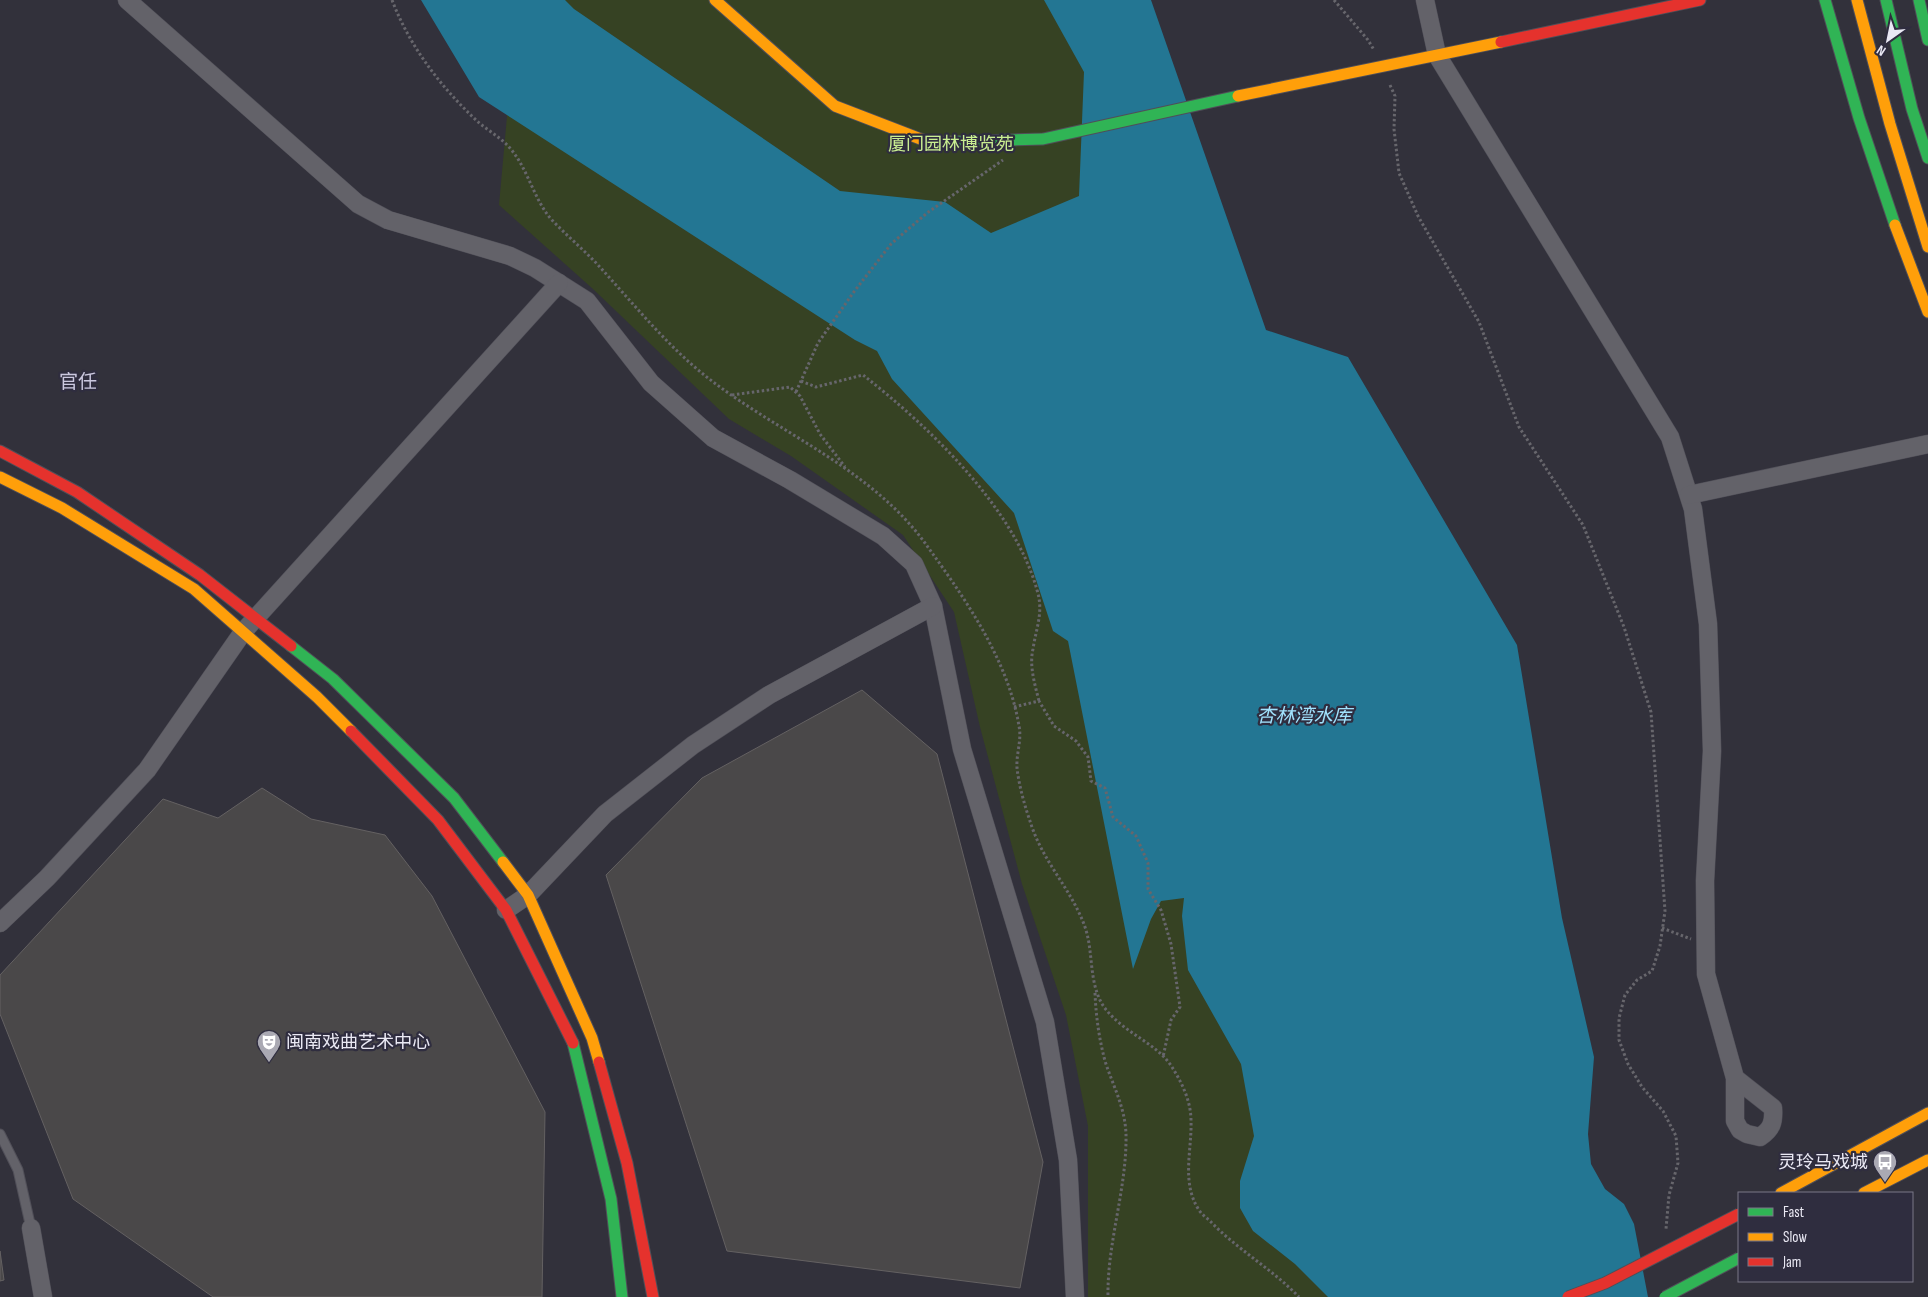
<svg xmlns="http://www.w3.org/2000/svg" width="1928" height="1297" font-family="'Sofia Sans Condensed','Noto Sans SC',sans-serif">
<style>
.green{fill:#364223}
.water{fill:#237693}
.building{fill:#4a4849;stroke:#646162}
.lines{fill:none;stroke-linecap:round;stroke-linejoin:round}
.lane-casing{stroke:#504f58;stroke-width:11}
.street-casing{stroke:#504f58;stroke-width:19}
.fast-casing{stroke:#504f58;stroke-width:13}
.slow-casing{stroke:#504f58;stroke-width:13}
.jam-casing{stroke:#504f58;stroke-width:13}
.path{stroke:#67666c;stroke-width:3;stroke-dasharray:2.5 2.5;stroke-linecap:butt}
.lane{stroke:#636269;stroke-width:9}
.street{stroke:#636269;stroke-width:18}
.fast{stroke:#30b455;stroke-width:11}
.slow{stroke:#ff9f0a;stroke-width:11}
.jam{stroke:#e5322d;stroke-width:11}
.fast-bridge-casing{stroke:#504f58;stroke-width:13;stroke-linecap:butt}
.jam-bridge-casing{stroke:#504f58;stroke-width:13;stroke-linecap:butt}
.fast-bridge{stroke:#30b455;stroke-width:11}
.jam-bridge{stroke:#e5322d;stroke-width:11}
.labels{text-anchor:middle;stroke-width:4.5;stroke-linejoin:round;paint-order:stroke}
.park-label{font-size:18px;fill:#c9ee91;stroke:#2f2d3f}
.poi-label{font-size:18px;fill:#eae9f4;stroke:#2f2d3f;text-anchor:start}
.neighbourhood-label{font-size:19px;fill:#cbc8df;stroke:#2f2d3f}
.water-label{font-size:19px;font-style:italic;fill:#a1e2fd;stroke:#2f2d3f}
</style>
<rect width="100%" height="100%" fill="#32313b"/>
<g class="green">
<polygon points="503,0 1101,0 1165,190 947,310"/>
<polygon points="511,72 928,320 1129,641 1350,1297 1088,1297 1088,1126 1066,1015 1022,884 980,727 954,612 903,535 791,456 729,419 593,289 499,205"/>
</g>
<polygon class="water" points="421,0 565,0 574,9 840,191 945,202 991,233 1079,196 1084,72 1044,0 1151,0 1266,330 1348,357 1517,645 1562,918 1594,1057 1588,1134 1591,1164 1605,1189 1624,1204 1634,1224 1648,1297 1328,1297 1295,1264 1253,1231 1240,1208 1240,1181 1254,1136 1241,1064 1188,970 1182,916 1184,898 1161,901 1151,919 1133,969 1068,641 1053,631 1014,513 892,379 877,351 855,340 479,97"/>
<g class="building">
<polygon points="862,690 937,754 1043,1162 1020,1288 727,1251 606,875 702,778"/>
<polygon points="262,788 311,819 385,835 432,896 545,1112 542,1297 213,1297 73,1199 0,1014 0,975 163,799 218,818"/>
<polygon points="0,1251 4,1280 0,1281"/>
</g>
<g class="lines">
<g class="lane-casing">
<polyline id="lane" points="0,1134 18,1170 31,1228"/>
</g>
<g class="street-casing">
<g id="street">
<polyline points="127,0 358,204 388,220 510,256 535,268 587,301 651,383 713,438 790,480 883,536 914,564 933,606 962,749 1045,1022 1068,1160 1075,1297"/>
<path d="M1425 0 1437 55 1670 437 1693 509 1708 624 1712 751 1705 881 1706 974 1735 1078V1121L1740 1130 1747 1134 1760 1137C1772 1129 1774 1122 1773 1108L1735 1078"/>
<polyline points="1689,495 1928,444"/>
<polyline points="506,910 528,895 605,814 693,745 769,695 933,606"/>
<polyline points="0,923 47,878 147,770 243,632 559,283"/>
<polyline points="31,1228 43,1297"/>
</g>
</g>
<g class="fast-casing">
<g id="fast">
<polyline points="1825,0 1859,118 1895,225"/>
<polyline points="1886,0 1912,109 1928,158"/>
<polyline points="1919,0 1928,40"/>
<polyline points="950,142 1043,139 1238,96"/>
<polyline points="291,646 333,679 454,798 503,862"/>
<polyline points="573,1043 611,1199 622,1297"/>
</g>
</g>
<g class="slow-casing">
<g id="slow">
<polyline points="715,0 835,106 931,143 950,142"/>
<polyline points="1857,0 1890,124 1928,247"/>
<polyline points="1238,96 1501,42"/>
<polyline points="1895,225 1928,312"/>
<polyline points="0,477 62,508 194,589 317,697 351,731"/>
<polyline points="503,862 528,895 592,1038 599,1062"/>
<polyline points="1781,1193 1928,1113"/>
<polyline points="1864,1193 1928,1160"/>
</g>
</g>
<g class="jam-casing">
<g id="jam">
<polyline points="1501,42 1700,0"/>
<polyline points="0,451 77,492 200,575 291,646"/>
<polyline points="351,731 438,820 506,910 573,1043"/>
<polyline points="599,1062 627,1163 653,1297"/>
</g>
</g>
<g class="path">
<path d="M392 0C410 47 440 86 477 121 487 130 500 137 509 147 528 168 533 198 551 219 566 235 583 249 598 265 633 303 667 346 708 378 780 434 870 468 925 543 964 597 1008 659 1019 726 1022 740 1016 754 1017 768 1019 786 1025 807 1031 824 1043 862 1072 890 1085 927 1094 953 1088 983 1104 1007 1124 1034 1156 1042 1172 1067 1182 1083 1191 1101 1191 1121 1192 1150 1181 1183 1199 1210 1202 1215 1207 1218 1211 1222 1238 1250 1272 1269 1299 1297"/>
<polyline points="1334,0 1368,40 1374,50"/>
<polyline points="1390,85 1395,96 1394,129 1399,173 1418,216 1479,322 1519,427 1583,525 1624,627 1651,712 1665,911 1660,946 1652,971 1637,980 1625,995 1619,1018 1619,1040 1628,1064 1642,1087 1663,1111 1676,1136 1678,1163 1669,1195 1666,1229"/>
<path d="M801 381 816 387 863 375C928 426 1014 507 1037 590 1044 612 1036 628 1033 649 1029 666 1035 685 1039 701"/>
<polyline points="796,392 818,343 853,293 891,244 927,213 1003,160"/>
<polyline points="732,395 790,387 800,396 820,434 845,467"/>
<polyline points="1014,707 1039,701 1054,726 1076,741 1088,757 1091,781 1105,788 1113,817 1136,836 1148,863 1148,889 1161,910 1171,944 1180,1007 1171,1020 1163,1057"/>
<polyline points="1662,928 1691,939"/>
<path d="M1095 993C1096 1017 1099 1038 1105 1061 1113 1086 1125 1107 1126 1134 1127 1189 1107 1242 1108 1297"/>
</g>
<use href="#lane" class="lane"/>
<use href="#street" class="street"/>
<use href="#fast" class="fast"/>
<use href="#slow" class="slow"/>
<use href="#jam" class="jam"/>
<g class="fast-bridge-casing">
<polyline id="fast-bridge" points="1665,1297 1739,1258"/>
</g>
<g class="jam-bridge-casing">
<polyline id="jam-bridge" points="1568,1297 1605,1283 1739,1214"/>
</g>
<use href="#fast-bridge" class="fast-bridge"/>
<use href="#jam-bridge" class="jam-bridge"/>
</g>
<defs>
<g id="theatre-pin" transform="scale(1.25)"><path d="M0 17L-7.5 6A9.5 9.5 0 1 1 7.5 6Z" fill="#aaa9b3" stroke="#2f2d3f"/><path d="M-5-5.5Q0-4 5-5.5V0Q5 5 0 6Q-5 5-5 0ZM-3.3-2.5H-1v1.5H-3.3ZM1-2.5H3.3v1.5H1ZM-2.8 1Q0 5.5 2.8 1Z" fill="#fff"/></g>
<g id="bus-pin" transform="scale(1.25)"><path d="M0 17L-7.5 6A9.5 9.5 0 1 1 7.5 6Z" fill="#aaa9b3" stroke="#2f2d3f"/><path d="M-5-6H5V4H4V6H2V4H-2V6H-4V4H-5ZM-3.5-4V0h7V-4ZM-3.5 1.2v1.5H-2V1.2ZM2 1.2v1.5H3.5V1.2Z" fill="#fff"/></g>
</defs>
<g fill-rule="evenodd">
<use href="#theatre-pin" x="269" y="1042"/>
<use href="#bus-pin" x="1885" y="1162"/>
</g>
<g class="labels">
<g class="park-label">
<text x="951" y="150">厦门园林博览苑</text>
</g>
<g class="poi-label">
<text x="286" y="1048">闽南戏曲艺术中心</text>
<text x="1868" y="1168" text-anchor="end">灵玲马戏城</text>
</g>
<g class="neighbourhood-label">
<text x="78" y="388">官任</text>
</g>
<g class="water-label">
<text x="1304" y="722">杏林湾水库</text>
</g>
</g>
<rect x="1738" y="1192" width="175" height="90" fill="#2f2d3f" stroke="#7a7887"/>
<rect x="1748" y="1208" width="25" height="8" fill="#30b455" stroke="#7a7887"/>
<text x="1783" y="1217" font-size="15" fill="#eae9f4">Fast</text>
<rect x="1748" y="1233" width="25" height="8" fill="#ff9f0a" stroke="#7a7887"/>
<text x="1783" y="1242" font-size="15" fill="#eae9f4">Slow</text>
<rect x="1748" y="1258" width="25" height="8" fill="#e5322d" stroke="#7a7887"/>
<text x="1783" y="1267" font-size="15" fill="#eae9f4">Jam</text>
<g transform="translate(1888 40) rotate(213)" stroke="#2f2d3f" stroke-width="4" paint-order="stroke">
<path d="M0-4L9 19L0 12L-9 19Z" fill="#eae9f4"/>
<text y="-8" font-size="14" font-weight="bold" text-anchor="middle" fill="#eae9f4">N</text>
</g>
</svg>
